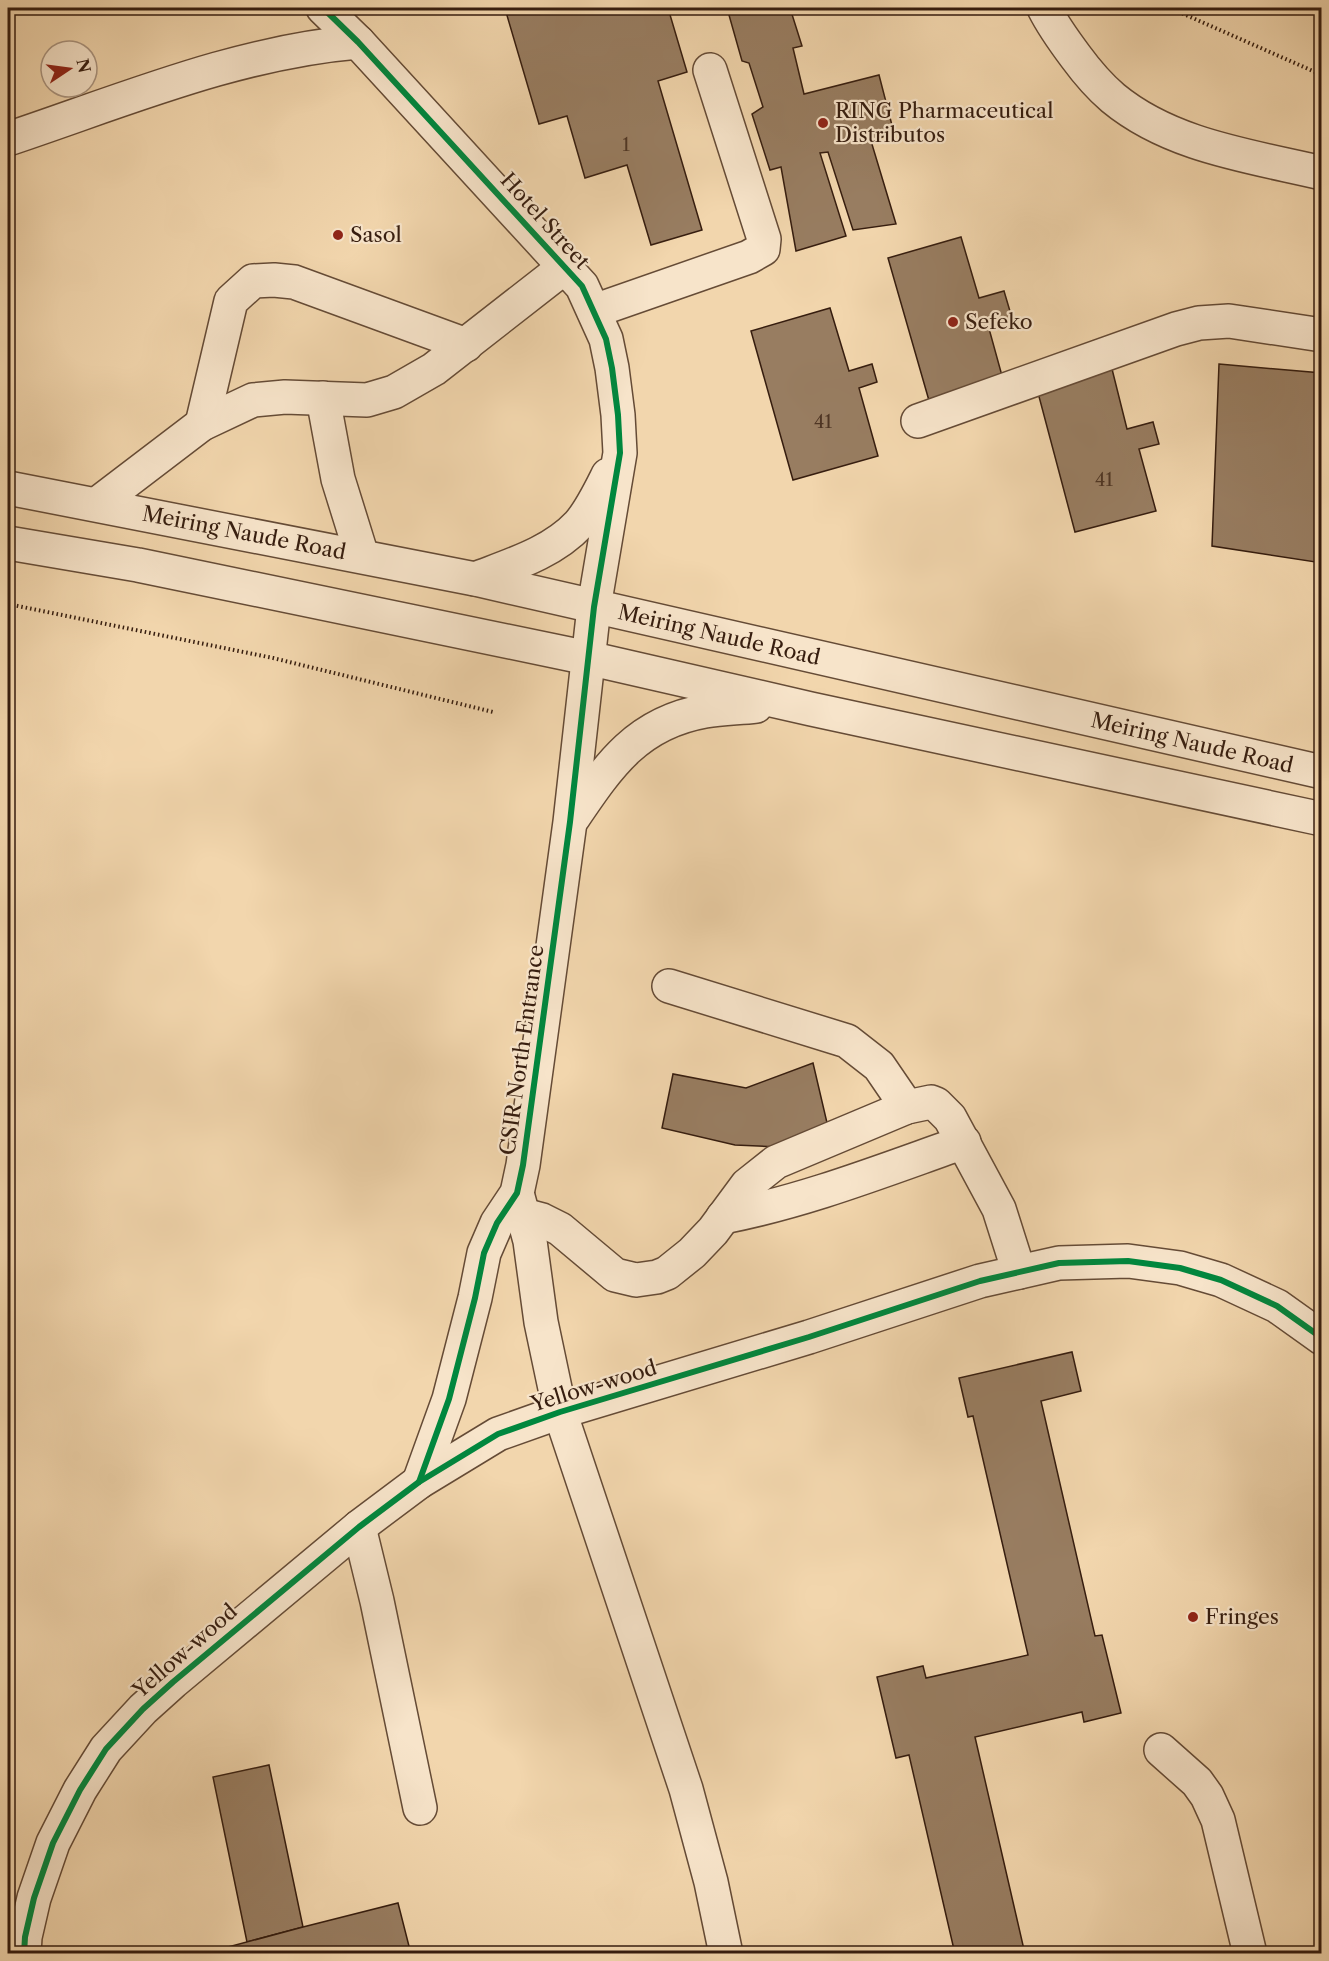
<svg xmlns="http://www.w3.org/2000/svg" width="1329" height="1961" font-family="'Libre Caslon Text',serif">
<style>
.building{fill:#987d61;stroke:#361d0f;stroke-width:1.5}
.lines{fill:none;stroke-linecap:round;stroke-linejoin:round}
.minor-casing{stroke:#654b36;stroke-width:36}
.path{stroke:#361d0f;stroke-width:4;stroke-dasharray:1.5 3;stroke-linecap:butt}
.minor{stroke:#f7e4ca;stroke-width:33}
.cycleway-casing{stroke:#f7e4ca;stroke-width:10}
.cycleway{stroke:#00873e;stroke-width:6}
.poi-dot{fill:#8f2418;stroke:#f7e4ca;stroke-width:2}
.labels{text-anchor:middle;stroke-width:4.5;stroke-linejoin:round;paint-order:stroke}
.number-label{font-size:18px;fill:#4e3524}
.poi-label{font-size:21px;fill:#361d0f;stroke:#f7e4ca;text-anchor:start}
.street-label{font-size:21px;fill:#361d0f;stroke:#f7e4ca}
</style>
<rect width="100%" height="100%" fill="#f2d6ad"/>
<filter id="stains"><feTurbulence type="fractalNoise" baseFrequency=".00333" numOctaves="4"/><feColorMatrix values="0 0 0 0 .2 0 0 0 0 .09 0 0 0 0 .02 0 0 0 .5 -.17"/></filter>
<radialGradient id="worn" r=".72"><stop offset=".6" stop-color="#630" stop-opacity="0"/><stop offset="1" stop-color="#630" stop-opacity=".3"/></radialGradient>
<g class="building">
<polygon points="520,8 668,8 687,72 658,81 702,230 651,245 627,165 585,178 567,116 539,124 506,12"/>
<polygon points="727,8 790,8 802,46 793,48 804,94 879,75 894,133 871,141 896,224 853,230 828,152 820,153 846,236 796,251 781,167 770,170 752,114 763,107 749,63 742,61"/>
<polygon points="961,237 979,298 1004,291 1012,318 988,325 1004,383 930,404 888,258"/>
<polygon points="830,308 849,371 872,364 877,382 859,388 878,456 793,480 751,331"/>
<polygon points="1219,364 1322,373 1322,563 1212,546"/>
<polygon points="1112,369 1127,429 1153,422 1159,444 1139,449 1156,511 1075,532 1037,389"/>
<polygon points="813,1063 828,1127 778,1147 735,1145 662,1128 673,1074 746,1088"/>
<polygon points="1072,1352 1081,1391 1041,1401 1095,1636 1102,1635 1121,1713 1084,1722 1082,1712 975,1737 1025,1954 955,1954 909,1755 896,1758 877,1677 923,1666 926,1678 1028,1655 973,1416 968,1417 959,1378"/>
<polygon points="269,1765 303,1927 247,1942 213,1777"/>
<polygon points="398,1903 411,1954 202,1954 303,1927"/>
</g>
<g class="lines">
<g class="minor-casing">
<g id="minor">
<polyline points="323,8 358,42 582,286 606,339 612,368 618,415 620,453 594,607 570,822 523,1165 517,1193 497,1223 484,1253 475,1298 449,1399 419,1482"/>
<path d="M1044 8C1053 26 1064 41 1076 57 1087 72 1099 86 1113 98 1171 146 1250 156 1322 173"/>
<path d="M8 139C122 101 237 52 358 42"/>
<polyline points="594,311 749,257 763,249 764,239 710,70"/>
<polyline points="323,398 338,479 362,556"/>
<polyline points="918,421 1176,329 1199,323 1229,321 1322,335"/>
<polyline points="202,424 231,301 253,281 274,280 294,282 466,345"/>
<polyline points="8,488 475,579 1322,772"/>
<polyline points="97,504 202,424 253,400 285,397 367,400 394,392 434,369 566,266"/>
<polyline points="8,543 138,565 588,658 811,709 1322,819"/>
<path d="M475 579C511 565 552 553 579 524 591 510 600 491 608 475"/>
<path d="M573 818C609 765 637 723 705 711 722 708 739 708 756 706"/>
<polyline points="669,986 847,1041 879,1066 907,1107"/>
<polyline points="517,1193 530,1241 541,1322 560,1412 686,1789 711,1882 726,1954"/>
<polyline points="508,1211 542,1220 560,1229 615,1275 636,1280 657,1277 667,1273 692,1253 713,1231 747,1185 776,1162 907,1107 931,1102 936,1104 950,1118 999,1209 1019,1272"/>
<path d="M723 1217C806 1201 884 1170 964 1142"/>
<polyline points="359,1527 377,1601 420,1808"/>
<polyline points="1161,1750 1197,1782 1207,1796 1218,1820 1250,1954"/>
<polyline points="24,1954 25,1937 34,1898 53,1843 80,1790 106,1749 143,1709 173,1682 359,1527 419,1482 498,1434 560,1412 809,1337 980,1281 1059,1263 1128,1261 1180,1268 1197,1273 1221,1280 1277,1306 1322,1338"/>
</g>
</g>
<g class="path">
<polyline points="1170,8 1322,75"/>
<polyline points="8,604 273,658 493,712"/>
</g>
<use href="#minor" class="minor"/>
<g class="cycleway-casing">
<g id="cycleway">
<polyline points="323,8 358,42 582,286 606,339 612,368 618,415 620,453 594,607 570,822 523,1165 517,1193 497,1223 484,1253 475,1298 449,1399 419,1482"/>
<polyline points="24,1954 25,1937 34,1898 53,1843 80,1790 106,1749 143,1709 173,1682 359,1527 419,1482 498,1434 560,1412 809,1337 980,1281 1059,1263 1128,1261 1180,1268 1197,1273 1221,1280 1277,1306 1322,1338"/>
</g>
</g>
<use href="#cycleway" class="cycleway"/>
</g>
<g class="poi-dot">
<circle cx="823" cy="123" r="6"/>
<circle cx="338" cy="235" r="6"/>
<circle cx="953" cy="322" r="6"/>
<circle cx="1193" cy="1617" r="6"/>
</g>
<g class="labels">
<g class="number-label">
<text x="626" y="151">1</text>
<text x="823" y="428">41</text>
<text x="1104" y="486">41</text>
</g>
<g class="poi-label">
<text x="835" y="118">RING Pharmaceutical<tspan x="835" dy="24">Distributos</tspan></text>
<text x="350" y="242">Sasol</text>
<text x="965" y="329">Sefeko</text>
<text x="1205" y="1624">Fringes</text>
</g>
<g class="street-label">
<text transform="translate(545 221) rotate(48)" y="7">Hotel Street</text>
<text transform="translate(244 533) rotate(11)" y="7">Meiring Naude Road</text>
<text transform="translate(719 635) rotate(13)" y="7">Meiring Naude Road</text>
<text transform="translate(1192 743) rotate(13)" y="7">Meiring Naude Road</text>
<text transform="translate(522 1050) rotate(-82)" y="7">CSIR North Entrance</text>
<text transform="translate(594 1386) rotate(-17)" y="7">Yellow-wood</text>
<text transform="translate(185 1651) rotate(-41)" y="7">Yellow-wood</text>
</g>
</g>
<rect width="1329" height="1961" fill="none" stroke="#f2d6ad" stroke-width="30"/>
<rect x="9" y="9" width="1311" height="1943" fill="none" stroke="#361d0f" stroke-width="3"/>
<rect x="15" y="15" width="1299" height="1931" fill="none" stroke="#361d0f" stroke-width="1.5"/>
<g transform="translate(69 69) rotate(77)"><circle r="28" fill="#f7e4ca" stroke="#aa947f" stroke-width="1.5"/>
<path d="M0-4.5L10 22L0 15L-10 22Z" fill="#8f2418"/>
<text y="-9" font-size="16" font-weight="bold" text-anchor="middle" fill="#361d0f">N</text>
</g>
<rect width="100%" height="100%" filter="url(#stains)"/>
<rect width="100%" height="100%" fill="url(#worn)"/>
</svg>
